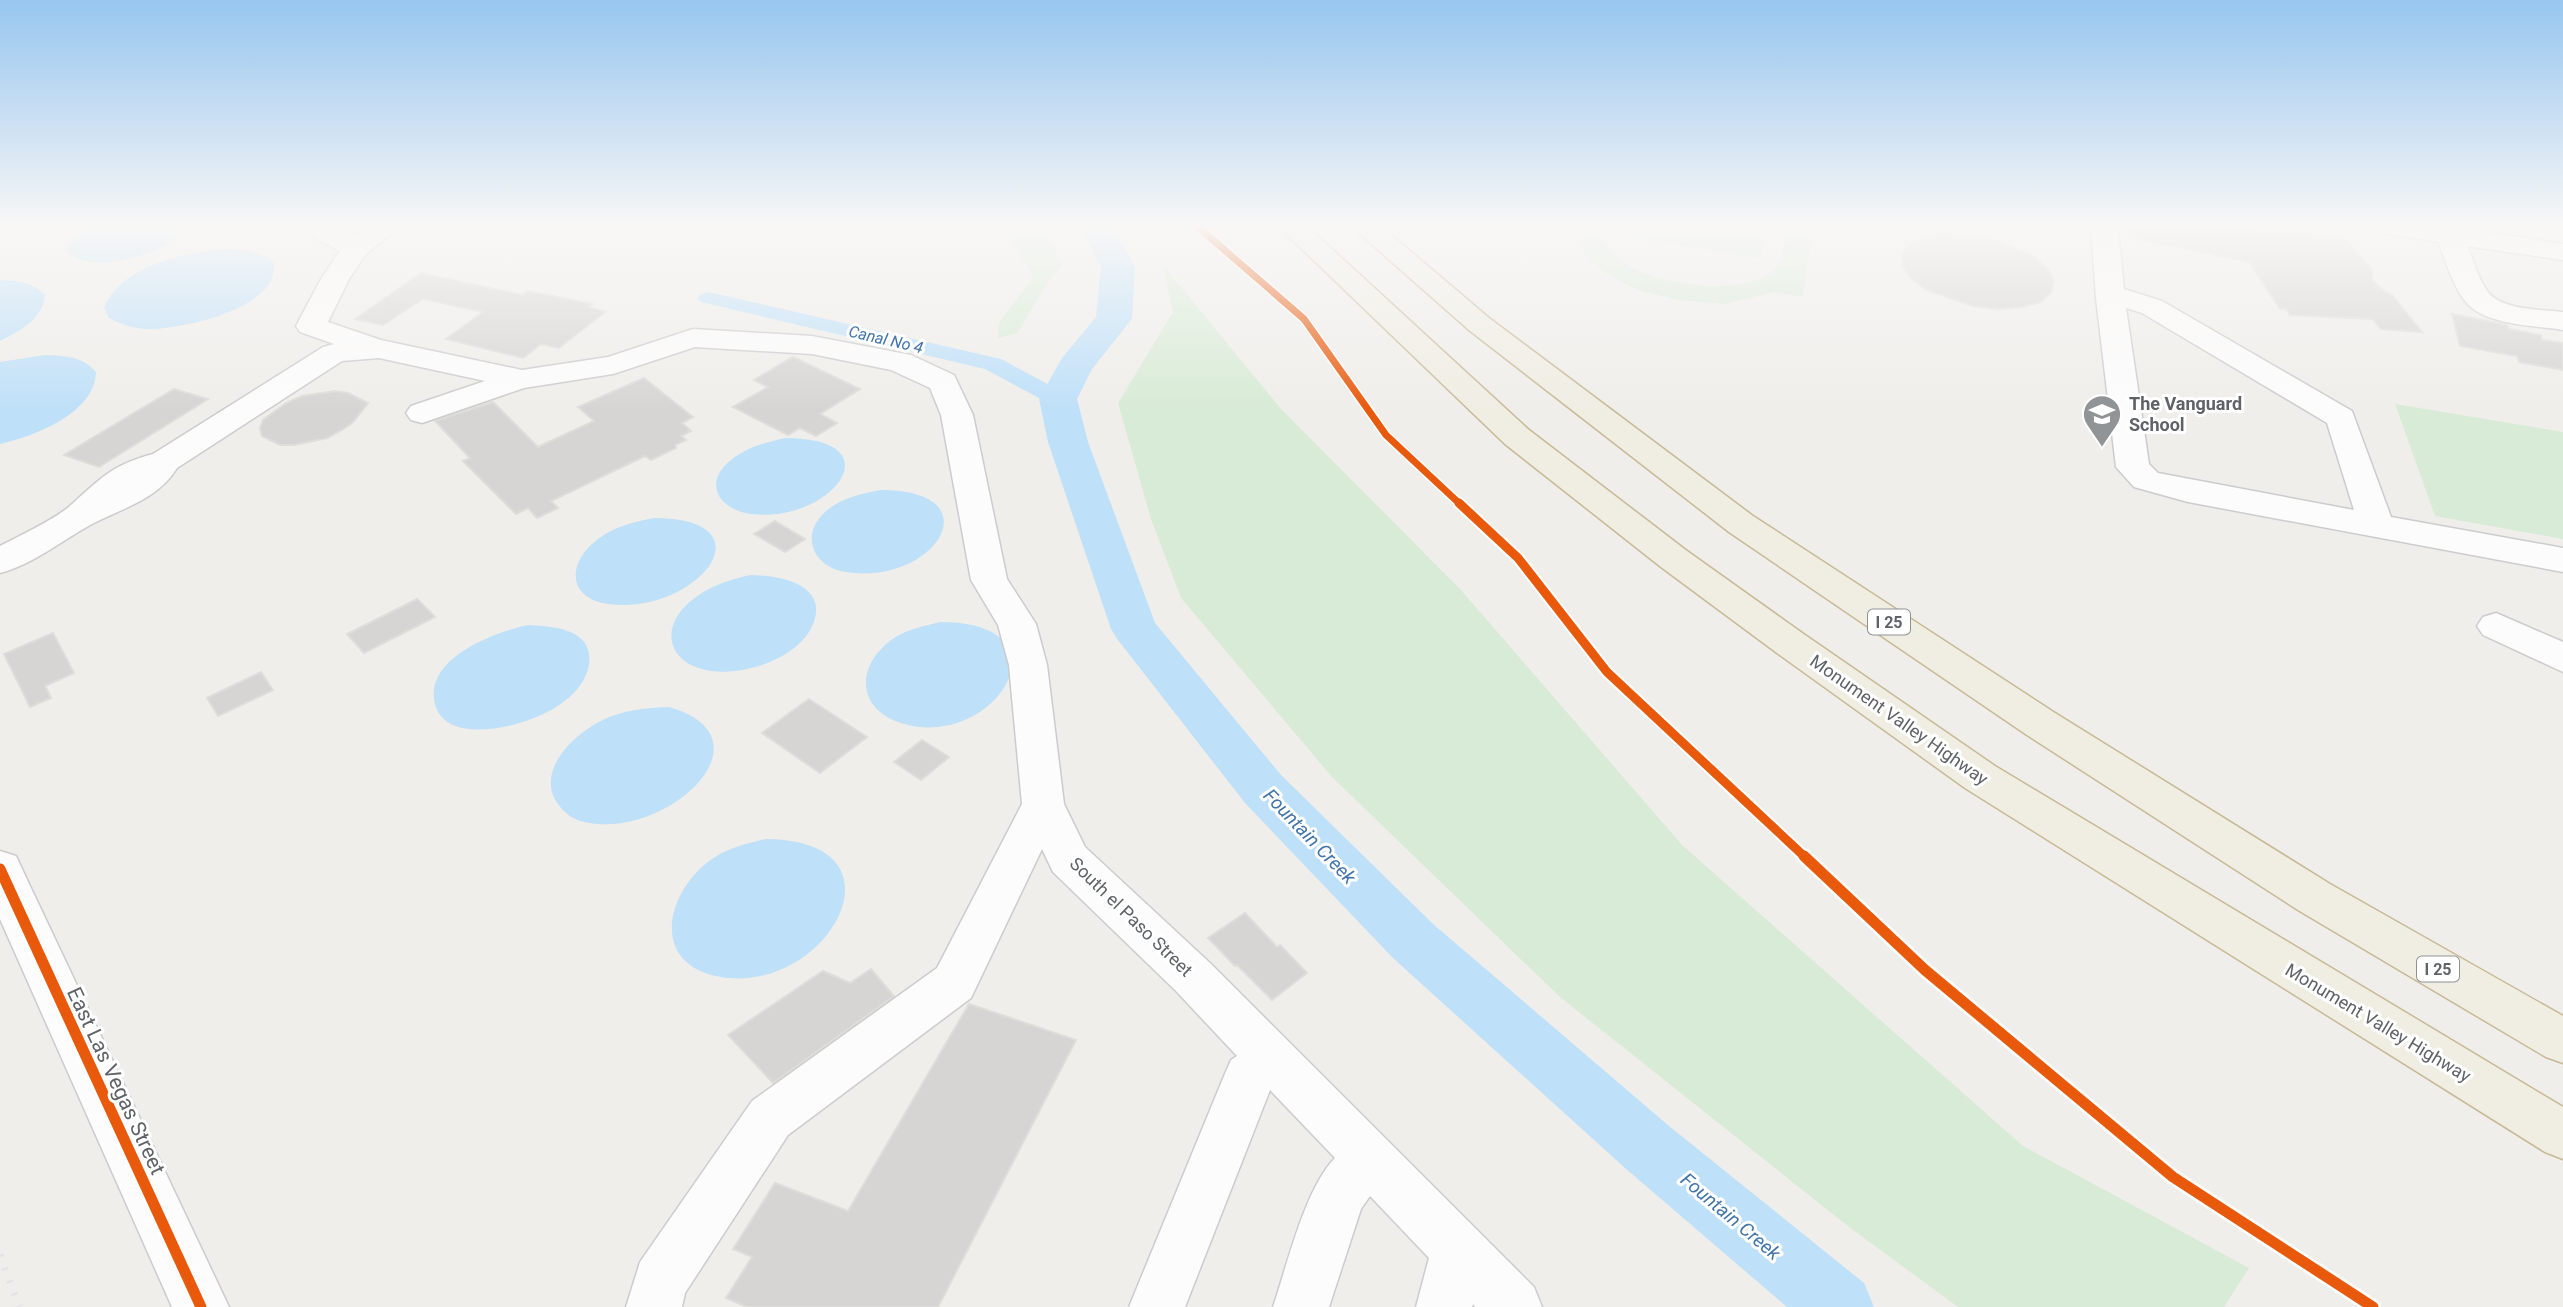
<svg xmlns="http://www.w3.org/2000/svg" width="2563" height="1307" font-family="Roboto,sans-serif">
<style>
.green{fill:#d8ebd6}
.water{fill:#bfe0f9}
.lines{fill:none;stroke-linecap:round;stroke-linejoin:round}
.canal{fill:#bfe0f9;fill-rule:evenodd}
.river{fill:#bfe0f9;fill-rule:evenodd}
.building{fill:#d6d5d3;stroke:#deddd9;stroke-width:2}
.minor-casing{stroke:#cbcccc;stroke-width:3}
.highway-casing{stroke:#c8b996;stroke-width:3}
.minor{fill:#fdfcfc;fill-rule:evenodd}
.highway{fill:#f0ede3;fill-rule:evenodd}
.rail{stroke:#e4e4e4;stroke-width:7;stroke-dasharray:2.5 11;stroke-linecap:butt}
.cycleway-far2-casing{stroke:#fff;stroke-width:10}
.cycleway-far1-casing{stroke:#fff;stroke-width:13}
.cycleway-casing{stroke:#fff;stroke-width:16}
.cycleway-far2{stroke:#e8590c;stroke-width:7}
.cycleway-far1{stroke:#e8590c;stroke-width:9}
.cycleway{stroke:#e8590c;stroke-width:11}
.labels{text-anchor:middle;stroke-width:6;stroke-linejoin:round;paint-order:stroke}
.far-water-label{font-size:16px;font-style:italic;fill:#4174aa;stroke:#fff}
.shield{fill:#fff;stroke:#8f9295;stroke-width:2}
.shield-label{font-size:16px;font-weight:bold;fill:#5f6368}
.poi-label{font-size:18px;font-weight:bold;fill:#5f6368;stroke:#fff;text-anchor:start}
.street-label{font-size:18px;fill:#5f6368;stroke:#fff}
.water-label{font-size:19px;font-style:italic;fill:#4174aa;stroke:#fff}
.near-street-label{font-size:21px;fill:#5f6368;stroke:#fff}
</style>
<rect width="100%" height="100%" fill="#efeeea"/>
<g class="green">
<polygon points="991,227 1040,227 1047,235 1062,265 1047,284 1017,333 998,338 999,323 1033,277 1010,237"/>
<path d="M1578 227H1605C1587 279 1751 308 1778 265 1784 256 1784 238 1786 227H1813L1803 297 1774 292 1725 304 1679 300 1637 290 1603 272 1582 251Z"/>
<polygon points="1623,227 1766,227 1760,258 1620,236"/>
<polygon points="1163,265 1281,409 1460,589 1682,845 2023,1146 2249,1268 2224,1307 1958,1307 1849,1227 1560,997 1332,777 1181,598 1151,519 1118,403 1173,312"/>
<polygon points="2395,404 2563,432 2563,539 2435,516"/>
</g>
<g class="water">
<path d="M88 227H186C171 254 88 277 67 251L69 243Z"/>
<path d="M225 249C244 250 260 251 274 263 280 309 179 330 145 329 131 328 121 324 109 318L104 307C123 264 183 254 225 249Z"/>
<path d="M0 280C18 281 32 282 45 295 43 319 20 331 0 341Z"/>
<path d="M45 355C66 356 82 356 96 372 95 413 35 436 0 444V362Z"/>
<path d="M786 438C898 439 830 524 751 514 719 510 702 483 731 460 747 447 766 442 786 438Z"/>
<path d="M880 490C996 490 935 586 846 572 816 568 800 539 822 515 837 499 860 494 880 490Z"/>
<path d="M655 518C774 519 696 616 608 604 571 599 566 568 592 544 609 528 632 522 655 518Z"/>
<path d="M750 575C784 575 835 587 809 632 799 648 779 659 762 665 658 698 630 601 750 575Z"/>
<path d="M940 622C1076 622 994 753 901 723 854 708 857 663 894 638 908 629 924 626 940 622Z"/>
<path d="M528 625C553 626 594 629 589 664 586 685 567 702 549 711 523 726 446 747 435 704 423 658 496 632 528 625Z"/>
<path d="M669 707C777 738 666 841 584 822 574 820 564 813 558 804 537 775 566 742 592 726 615 711 642 708 669 707Z"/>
<path d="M766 839C914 840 828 995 721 977 649 965 665 892 712 859 728 848 747 843 766 839Z"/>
</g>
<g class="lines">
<polygon class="canal" points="708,292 1001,359 1066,394 1070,399 1066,404 1050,404 985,369 701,302 697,298 701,294"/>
<polygon class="river" points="1080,227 1113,227 1135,267 1132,319 1092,369 1077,399 1088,442 1155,623 1281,775 1433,924 1669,1126 1864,1283 1874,1307 1787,1307 1625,1168 1393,958 1245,803 1118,640 1111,629 1048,442 1039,399 1062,358 1096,317 1101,267"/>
</g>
<g class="building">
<polygon points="2129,227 2245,227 2266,232 2344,237 2372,270 2372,280 2384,291 2392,295 2422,332 2381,329 2373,319 2290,315 2286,309 2280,309 2249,262 2128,237"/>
<polygon points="1941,234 1990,238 2034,256 2048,269 2054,281 2051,293 2040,302 2021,307 1998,309 1973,306 1927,290 1911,278 1902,266 1902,255 1908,245 1922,238"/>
<polygon points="421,273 523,295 528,291 592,304 588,307 605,312 559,348 541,344 523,358 446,339 483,312 423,299 383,325 355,319"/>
<polygon points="2452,314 2507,325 2509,329 2541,335 2542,340 2563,343 2563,370 2519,362 2517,356 2460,346"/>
<polygon points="793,357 860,389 820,414 837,423 816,436 800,428 788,435 733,407 768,387 754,380"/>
<polygon points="644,378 693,417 682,423 691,431 681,436 686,440 675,445 676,448 651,460 645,456 551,501 558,508 537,518 528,508 516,514 463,461 470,458 435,421 493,402 538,447 594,421 578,407"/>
<polygon points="174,389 208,399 99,467 64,455"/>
<polygon points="335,391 348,393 368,403 353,422 342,430 327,438 294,445 280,445 262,436 260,428 263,420 286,403 302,396"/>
<polygon points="775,521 805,539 785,552 754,534"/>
<polygon points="417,599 435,617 364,653 347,634"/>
<polygon points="53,633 74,673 45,686 51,698 30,707 4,654"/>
<polygon points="261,672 273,690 218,716 207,698"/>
<polygon points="809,699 867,737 820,773 762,733"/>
<polygon points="922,740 949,757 921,780 894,762"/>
<polygon points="1245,913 1277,947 1280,945 1307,973 1272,1000 1237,965 1235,966 1208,938"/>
<polygon points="871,969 894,996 773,1083 728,1035 823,971 850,983"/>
<polygon points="969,1004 1076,1040 938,1307 747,1307 726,1298 752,1257 733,1249 775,1183 848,1211"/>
</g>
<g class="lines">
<g class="minor-casing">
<g id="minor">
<path d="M303 227H337L355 236 368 227H399L366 254 349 279 328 322 381 340 522 370 608 357 693 329 812 336 911 355 954 375 973 415 1007 579 1036 624 1047 665 1064 804 1085 847 1210 963 1534 1287 1542 1307H1475L1473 1304 1472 1307H1416L1429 1258 1370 1196 1361 1209 1329 1307H1273C1287 1266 1305 1188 1335 1158L1270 1090 1185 1307H1129L1224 1076 1231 1060 1237 1056 1176 991 1053 872 1042 849 971 998 788 1135 685 1293 682 1307H626L640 1262 752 1101 937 968 1022 804 1009 665 998 625 971 580 941 415 930 388 891 370 812 354 695 347 613 374 524 388 422 423 411 420 406 413 411 406 485 381 379 358 342 361 177 468C158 499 123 508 92 524 61 541 34 564 0 573V546C19 536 56 519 71 505 101 478 112 465 153 454L323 347 334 344 300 332 296 326 321 279 340 251 306 233Z"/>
<path d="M2091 227H2118L2124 289 2162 301 2352 411 2391 517 2563 548V572L2188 502 2134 487 2116 467 2096 298ZM2126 308 2142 313 2327 423 2354 510 2158 473 2149 464Z"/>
<path d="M2382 227H2453L2563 244V260L2467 246C2474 261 2478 279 2488 292 2503 311 2542 309 2563 312V330C2534 325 2485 326 2465 301 2452 284 2446 261 2438 242L2385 233Z"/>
<polygon points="2496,613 2563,642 2563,672 2483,635 2477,626 2483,617"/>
<polygon points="0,851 16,856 22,869 229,1307 172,1307 0,919"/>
</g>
</g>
<g class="highway-casing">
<g id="highway">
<polygon points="1279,227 1308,227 1529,430 1687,551 1805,635 1995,766 2563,1107 2563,1159 2545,1152 1965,788 1777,653 1661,567 1505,444"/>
<polygon points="1352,227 1382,227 1489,318 1753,516 2055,713 2330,884 2563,1016 2563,1063 2546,1057 2298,910 2027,735 1729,532 1469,330"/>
</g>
</g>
<use href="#minor" class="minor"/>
<use href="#highway" class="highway"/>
<polyline class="rail" points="0,1255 19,1307"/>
<g class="cycleway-far2-casing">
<polyline id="cycleway-far2" points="1198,227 1304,319 1386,435 1461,505"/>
</g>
<g class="cycleway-far1-casing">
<polyline id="cycleway-far1" points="1459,503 1518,558 1607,672 1806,858"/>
</g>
<g class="cycleway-casing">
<g id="cycleway">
<polyline points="1804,856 1925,970 2173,1177 2373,1307"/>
<polyline points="0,869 201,1307"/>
</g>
</g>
<use href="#cycleway-far2" class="cycleway-far2"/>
<use href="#cycleway-far1" class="cycleway-far1"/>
<use href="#cycleway" class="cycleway"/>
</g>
<linearGradient id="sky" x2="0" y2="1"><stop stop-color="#97c6ef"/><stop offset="0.55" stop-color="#f8f7f6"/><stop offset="1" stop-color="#f8f7f6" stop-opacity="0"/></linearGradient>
<rect width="2563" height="410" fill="url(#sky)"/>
<defs>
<g id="school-pin" transform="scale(2.0125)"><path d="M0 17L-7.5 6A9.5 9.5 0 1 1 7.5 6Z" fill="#919496" stroke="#fff"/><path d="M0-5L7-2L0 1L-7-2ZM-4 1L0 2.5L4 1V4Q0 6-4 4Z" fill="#fff"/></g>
</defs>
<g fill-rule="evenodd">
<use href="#school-pin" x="2102" y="414"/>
</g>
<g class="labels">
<g class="far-water-label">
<text transform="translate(886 339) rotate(13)" y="6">Canal No 4</text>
</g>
<g class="shield">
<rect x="1868" y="609.5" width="42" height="25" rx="5"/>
<rect x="2417" y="956.5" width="42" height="25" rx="5"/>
</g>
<g class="shield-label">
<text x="1889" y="628">I 25</text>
<text x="2438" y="975">I 25</text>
</g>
<g class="poi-label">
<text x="2129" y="410">The Vanguard<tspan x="2129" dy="21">School</tspan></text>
</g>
<g class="street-label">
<text transform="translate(1899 720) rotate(35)" y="6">Monument Valley Highway</text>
<text transform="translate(1131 917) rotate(44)" y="6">South el Paso Street</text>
<text transform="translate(2378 1023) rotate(31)" y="6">Monument Valley Highway</text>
</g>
<g class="water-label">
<text transform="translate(1310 836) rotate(46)" y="7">Fountain Creek</text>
<text transform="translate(1731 1216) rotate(40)" y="7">Fountain Creek</text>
</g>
<g class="near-street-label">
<text transform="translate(116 1081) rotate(65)" y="7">East Las Vegas Street</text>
</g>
</g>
</svg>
